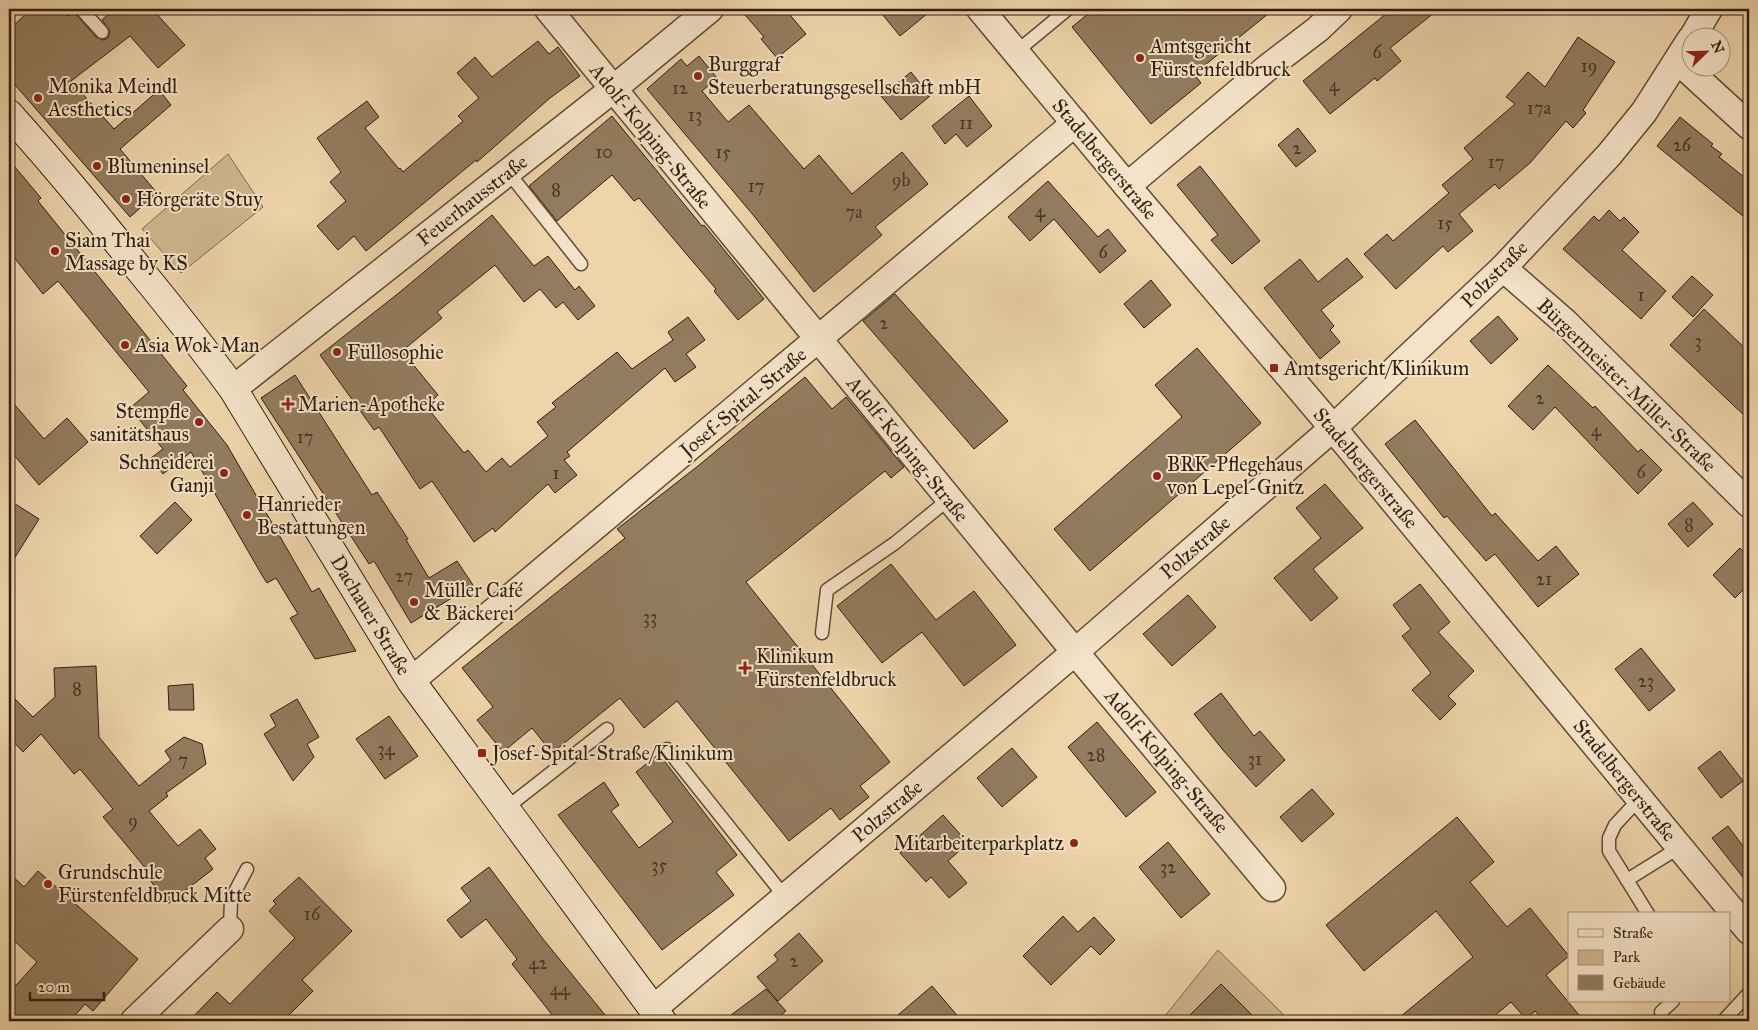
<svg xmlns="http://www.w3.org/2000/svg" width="1758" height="1030" font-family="'IM FELL Great Primer',serif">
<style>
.green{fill:#ceb58f;stroke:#80694e}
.building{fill:#937c5f;stroke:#311d0d}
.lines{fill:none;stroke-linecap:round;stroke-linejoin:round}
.lane-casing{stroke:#604b34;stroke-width:15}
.street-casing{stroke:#604b34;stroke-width:29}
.secondary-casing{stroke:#311d0d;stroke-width:30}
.lane{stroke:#f4e3c8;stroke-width:12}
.street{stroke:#f4e3c8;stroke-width:26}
.secondary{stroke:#f4e3c8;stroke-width:28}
.poi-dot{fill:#8f2418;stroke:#f4e3c8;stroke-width:2}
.labels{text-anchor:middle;stroke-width:4;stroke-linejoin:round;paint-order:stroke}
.number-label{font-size:18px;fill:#4a3522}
.poi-label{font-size:20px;fill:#311d0d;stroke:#f4e3c8;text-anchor:start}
.street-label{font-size:20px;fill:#311d0d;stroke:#f4e3c8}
</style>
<rect width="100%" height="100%" fill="#eed4aa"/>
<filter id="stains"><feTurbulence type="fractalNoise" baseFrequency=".004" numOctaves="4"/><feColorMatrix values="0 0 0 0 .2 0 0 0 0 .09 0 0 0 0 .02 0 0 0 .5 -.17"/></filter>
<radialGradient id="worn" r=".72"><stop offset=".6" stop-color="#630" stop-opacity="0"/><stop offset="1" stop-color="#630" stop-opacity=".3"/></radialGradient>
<g class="green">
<polygon points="228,154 263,207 181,273 142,229"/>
<polygon points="1218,950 1290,1021 1161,1021"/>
</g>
<g class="building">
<polygon points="31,9 60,9 67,16 73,11 96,37 103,40 108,38 110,31 102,20 115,9 152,9 185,45 158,68 130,36 71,81 114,129 159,90 171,105 120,149 157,193 130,217 9,78 9,30"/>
<polygon points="740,9 785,9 806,34 777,58 761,39 764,37"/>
<polygon points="878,9 933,9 900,36"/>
<polygon points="1094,9 1274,9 1194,74 1201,83 1151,124 1072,27"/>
<polygon points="1392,9 1439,9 1390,48 1401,61 1377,81 1375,78 1330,114 1303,81"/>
<polygon points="1578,37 1615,62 1583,110 1586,113 1573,128 1566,121 1530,163 1499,189 1495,184 1459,214 1473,231 1448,252 1443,246 1396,289 1364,254 1387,234 1393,241 1449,193 1442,185 1473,159 1464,148 1515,104 1506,97 1528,72 1545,87"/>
<polygon points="538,41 549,54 558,47 580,76 550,98 477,162 476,160 366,251 354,236 338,250 317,226 346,201 330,182 341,172 317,138 367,101 379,117 365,128 399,169 400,168 403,172 463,121 458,116 479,98 457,73 475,57 492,77"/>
<polygon points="699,56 717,78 702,91 728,122 749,105 804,169 819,155 852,194 902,152 928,184 875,227 882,235 814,292 754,216 647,89 681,59 687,66"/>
<polygon points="911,72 930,96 901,120 881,96"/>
<polygon points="969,96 992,126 967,147 956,134 945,144 932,126"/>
<polygon points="612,116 702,226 704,225 764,299 738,320 714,291 716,289 639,198 634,201 612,175 557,221 529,186"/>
<polygon points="1680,117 1713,144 1711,146 1722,154 1719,157 1749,181 1749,221 1657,146"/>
<polygon points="1298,128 1316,151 1296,167 1278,145"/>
<polygon points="9,160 41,198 38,201 187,386 183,390 227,445 312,592 319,588 356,651 315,659 290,618 298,614 276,578 267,583 263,577 191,452 163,474 151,458 163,449 130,408 149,392 58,281 43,294 9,251"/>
<polygon points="1200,166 1260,241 1232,264 1211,240 1218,235 1177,185"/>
<polygon points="1048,181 1098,237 1108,229 1126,251 1100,273 1054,219 1030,241 1008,217"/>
<polygon points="1609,210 1620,221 1624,217 1639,232 1622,250 1666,291 1641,319 1563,249 1594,216 1599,221"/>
<polygon points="492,215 534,266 548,256 575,290 579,286 595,306 578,320 563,302 556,308 540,289 524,302 495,265 437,312 442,318 402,351 438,395 426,406 464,453 468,450 486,472 502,458 510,467 548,436 537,422 556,407 552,403 617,352 632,369 673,340 668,332 688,317 705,340 686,354 696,367 675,382 665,368 567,452 570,456 564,460 577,475 555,493 548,484 495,532 493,528 474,542 432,481 420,489 379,427 374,430 320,355 400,292"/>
<polygon points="1347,258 1363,277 1321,310 1334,326 1330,330 1340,342 1320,359 1264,288 1300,259 1318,282"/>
<polygon points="1692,276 1713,295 1693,317 1672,297"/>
<polygon points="1151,280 1171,305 1144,328 1124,304"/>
<polygon points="895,294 1008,421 974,449 863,321"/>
<polygon points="1704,309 1749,352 1749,420 1670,345"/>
<polygon points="1498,316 1518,339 1491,364 1470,341"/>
<polygon points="1197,348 1261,423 1090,571 1054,529 1182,417 1155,385"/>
<polygon points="1548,365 1593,408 1595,406 1638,452 1641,449 1662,470 1638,494 1555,407 1533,430 1508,406"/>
<polygon points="295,375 372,495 377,492 408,539 406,540 429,578 457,561 473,585 411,623 374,561 369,564 261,398"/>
<polygon points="805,377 832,409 846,397 904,467 891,478 885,471 746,582 890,762 860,786 869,797 840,820 831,808 789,841 677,701 644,728 620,698 552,753 532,728 503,752 477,720 493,707 462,668 625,538 617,529 698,466"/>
<polygon points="9,398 44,439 67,418 88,442 39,485 9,449"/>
<polygon points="1415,420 1492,516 1495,513 1538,561 1556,546 1579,574 1538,607 1495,554 1486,561 1447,516 1444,518 1385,444"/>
<polygon points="1325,484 1363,528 1313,569 1338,598 1311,621 1274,578 1321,538 1296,508"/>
<polygon points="9,500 39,519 9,567"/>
<polygon points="175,502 192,520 157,554 140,536"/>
<polygon points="1693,502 1713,524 1688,547 1668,524"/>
<polygon points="1740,548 1749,558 1749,584 1735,598 1713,575"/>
<polygon points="891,564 936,620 974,591 1016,645 964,686 922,632 882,663 837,606"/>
<polygon points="1420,584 1450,622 1438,632 1474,671 1448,696 1456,704 1440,720 1412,690 1431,673 1402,636 1411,629 1393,605"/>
<polygon points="1188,595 1216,627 1172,666 1143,634"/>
<polygon points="1641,648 1675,690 1649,711 1615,669"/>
<polygon points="96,666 99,737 139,786 171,760 165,751 184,737 202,744 206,764 166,793 168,796 149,811 178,846 200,829 216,849 205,858 213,869 168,904 144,872 147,870 103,817 113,809 80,769 74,774 41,734 23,752 9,737 9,693 33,717 55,697 54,668"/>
<polygon points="193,684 194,710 169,710 168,686"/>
<polygon points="1221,693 1254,736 1260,731 1285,760 1256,787 1223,750 1194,714"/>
<polygon points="297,699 319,737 307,744 314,757 293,781 264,734 276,726 270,715"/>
<polygon points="389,716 418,756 385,779 356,739"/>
<polygon points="1097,722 1156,792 1126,817 1068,747"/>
<polygon points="1012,748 1037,777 1002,807 977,778"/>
<polygon points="1720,751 1743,781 1721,798 1698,768"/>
<polygon points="659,754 737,855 716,872 734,895 662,950 558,815 604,782 619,805 611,811 639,848 673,822 636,772"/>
<polygon points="1312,789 1334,814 1302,842 1280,817"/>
<polygon points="943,815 968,843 948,861 967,883 949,898 931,877 926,882 900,853"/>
<polygon points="1457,817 1494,862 1470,882 1507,927 1530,908 1569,956 1546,975 1584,1021 1544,1021 1535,1011 1526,1019 1511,1002 1488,1021 1395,1021 1473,957 1436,911 1364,971 1326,925"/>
<polygon points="1728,826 1749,854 1749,885 1712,838"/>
<polygon points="1168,842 1210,894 1181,918 1139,867"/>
<polygon points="489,867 543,939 610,1021 557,1021 512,964 517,959 486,919 461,938 447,920 471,901 461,888"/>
<polygon points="38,871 138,959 93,1011 85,1004 70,1021 9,1021 9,993 37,962 9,936 9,873 24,887"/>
<polygon points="299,877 352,931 302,980 313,991 283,1021 189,1021 217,992 230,1004 295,938 269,911 276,904 273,901"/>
<polygon points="1063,916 1078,932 1094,917 1115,940 1100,955 1091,946 1051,985 1023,956"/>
<polygon points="799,933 823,961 778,1001 757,977 778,960 774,955"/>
<polygon points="1221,984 1258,1021 1184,1021"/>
<polygon points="932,986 962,1021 891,1021"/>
<polygon points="766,989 786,1011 774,1021 723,1021"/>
</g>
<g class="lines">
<g class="lane-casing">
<g id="lane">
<polyline points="81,9 102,32"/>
<polyline points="1016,52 1068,9"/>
<polyline points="508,172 581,264"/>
<polyline points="822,633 827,590 895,543 949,499"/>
<polyline points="667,749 785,897"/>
<polyline points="1640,798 1615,825 1609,838 1609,851 1648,914"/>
<polyline points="505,809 607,729"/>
<polyline points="1627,880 1680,847"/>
<polyline points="230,929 231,899 247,869"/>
<polyline points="1661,1012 1673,1001"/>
<polyline points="1723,1021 1749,993"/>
</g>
</g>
<g class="street-casing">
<g id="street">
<polyline points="548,9 1075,652 1272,888"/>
<polyline points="980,9 1127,186 1333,428 1749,931"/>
<polyline points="1692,38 1709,9"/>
<polyline points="1678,61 1749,126"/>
<polyline points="1127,186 1267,68 1318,29 1339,9"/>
<polyline points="1503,268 1565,322 1749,504"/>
<polyline points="233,389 612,90 710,9"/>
<polyline points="411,681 1075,123"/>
<polyline points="653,1009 1075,652 1333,428 1503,268 1609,155 1644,112 1690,40"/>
<polyline points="134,1021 230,929"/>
</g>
</g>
<g class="secondary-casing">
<path id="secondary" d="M9 114C54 164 97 216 139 269 171 308 203 348 233 389L411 681 662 1021"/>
</g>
<use href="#lane" class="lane"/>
<use href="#street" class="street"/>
<use href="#secondary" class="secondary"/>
</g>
<g class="poi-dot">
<circle cx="1140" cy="58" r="5"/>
<circle cx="698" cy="76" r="5"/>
<circle cx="38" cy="98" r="5"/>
<circle cx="97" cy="166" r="5"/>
<circle cx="126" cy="199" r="5"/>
<circle cx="55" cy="251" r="5"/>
<circle cx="125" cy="345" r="5"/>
<circle cx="337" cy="352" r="5"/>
<rect x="1269" y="363" width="10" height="10" rx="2.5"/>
<path d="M285.5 396.5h5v5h5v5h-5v5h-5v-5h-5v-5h5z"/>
<circle cx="199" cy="422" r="5"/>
<circle cx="224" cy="473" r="5"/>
<circle cx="1157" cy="476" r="5"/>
<circle cx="247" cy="515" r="5"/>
<circle cx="414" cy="602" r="5"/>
<path d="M742.5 660.5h5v5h5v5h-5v5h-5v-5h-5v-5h5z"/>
<rect x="477" y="748" width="10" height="10" rx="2.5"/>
<circle cx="1074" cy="843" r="5"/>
<circle cx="48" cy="884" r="5"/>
</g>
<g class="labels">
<g class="number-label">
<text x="1377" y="58">6</text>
<text x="1589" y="72">19</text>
<text x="1334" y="91">4</text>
<text x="680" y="94">12</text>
<text x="1539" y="114">17a</text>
<text x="695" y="121">13</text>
<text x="966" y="129">11</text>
<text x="1682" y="151">26</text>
<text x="1297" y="154">2</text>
<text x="604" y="158">10</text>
<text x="723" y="158">15</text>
<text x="1496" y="168">17</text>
<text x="901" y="186">9b</text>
<text x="756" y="192">17</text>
<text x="556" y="196">8</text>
<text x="1040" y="217">4</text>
<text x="854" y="218">7a</text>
<text x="1445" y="229">15</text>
<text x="1103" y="258">6</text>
<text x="1641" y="301">1</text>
<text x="884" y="329">2</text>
<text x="1698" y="347">3</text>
<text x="1540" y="404">2</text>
<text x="1596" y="436">4</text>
<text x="305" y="443">17</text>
<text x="1641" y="478">6</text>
<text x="556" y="479">1</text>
<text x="1689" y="531">8</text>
<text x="404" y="582">27</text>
<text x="1544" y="585">21</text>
<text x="650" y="623">33</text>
<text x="1646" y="687">23</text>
<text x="77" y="695">8</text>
<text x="386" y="755">34</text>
<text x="1096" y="761">28</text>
<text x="1255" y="765">31</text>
<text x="183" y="766">7</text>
<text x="133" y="827">9</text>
<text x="659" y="871">35</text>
<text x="1168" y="873">32</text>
<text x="312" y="920">16</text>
<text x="794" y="967">2</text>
<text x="538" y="969">42</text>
<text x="560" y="995">44</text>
</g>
<g class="poi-label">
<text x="1150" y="53">Amtsgericht<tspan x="1150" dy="23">Fürstenfeldbruck</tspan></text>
<text x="708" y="71">Burggraf<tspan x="708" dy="23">Steuerberatungsgesellschaft mbH</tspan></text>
<text x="48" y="93">Monika Meindl<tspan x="48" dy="23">Aesthetics</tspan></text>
<text x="107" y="173">Blumeninsel</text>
<text x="136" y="206">Hörgeräte Stuy</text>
<text x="65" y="247">Siam Thai<tspan x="65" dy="23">Massage by KS</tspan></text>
<text x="135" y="352">Asia Wok-Man</text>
<text x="347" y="359">Füllosophie</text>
<text x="1284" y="375">Amtsgericht/Klinikum</text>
<text x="298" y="411">Marien-Apotheke</text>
<text x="189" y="418" text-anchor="end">Stempfle<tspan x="189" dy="23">sanitätshaus</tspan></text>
<text x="214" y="469" text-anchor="end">Schneiderei<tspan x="214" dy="23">Ganji</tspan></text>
<text x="1167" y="471">BRK-Pflegehaus<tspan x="1167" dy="23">von Lepel-Gnitz</tspan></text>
<text x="257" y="511">Hanrieder<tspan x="257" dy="23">Bestattungen</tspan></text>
<text x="424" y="597">Müller Café<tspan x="424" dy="23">&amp; Bäckerei</tspan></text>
<text x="756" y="663">Klinikum<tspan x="756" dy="23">Fürstenfeldbruck</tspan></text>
<text x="492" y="760">Josef-Spital-Straße/Klinikum</text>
<text x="1064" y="850" text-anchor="end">Mitarbeiterparkplatz</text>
<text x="58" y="879">Grundschule<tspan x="58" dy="23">Fürstenfeldbruck Mitte</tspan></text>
</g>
<g class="street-label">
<text transform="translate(651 136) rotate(51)" y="7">Adolf-Kolping-Straße</text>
<text transform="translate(1105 159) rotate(50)" y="7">Stadelbergerstraße</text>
<text transform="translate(472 200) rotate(-38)" y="7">Feuerhausstraße</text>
<text transform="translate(1494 274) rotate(-45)" y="7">Polzstraße</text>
<text transform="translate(1627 385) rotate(44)" y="7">Bürgermeister-Miller-Straße</text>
<text transform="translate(743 402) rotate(-40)" y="7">Josef-Spital-Straße</text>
<text transform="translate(908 449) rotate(51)" y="7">Adolf-Kolping-Straße</text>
<text transform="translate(1366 468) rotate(50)" y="7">Stadelbergerstraße</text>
<text transform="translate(1195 547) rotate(-41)" y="7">Polzstraße</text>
<text transform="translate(371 615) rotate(59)" y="7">Dachauer Straße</text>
<text transform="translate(1167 761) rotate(50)" y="7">Adolf-Kolping-Straße</text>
<text transform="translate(1625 780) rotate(51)" y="7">Stadelbergerstraße</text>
<text transform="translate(887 811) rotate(-40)" y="7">Polzstraße</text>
</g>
</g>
<rect width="1758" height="1030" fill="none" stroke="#eed4aa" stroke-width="30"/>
<rect x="10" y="10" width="1738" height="1010" fill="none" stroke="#311d0d" stroke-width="2.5"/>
<rect x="15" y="15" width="1728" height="1000" fill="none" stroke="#311d0d"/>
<rect x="1568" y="912" width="162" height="90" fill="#f4e3c8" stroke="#a6947d"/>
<rect x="1578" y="929" width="25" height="8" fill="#f4e3c8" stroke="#a6947d"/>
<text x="1613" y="938" font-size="15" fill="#311d0d">Straße</text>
<rect x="1578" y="950" width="25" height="15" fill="#ceb58f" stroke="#a6947d"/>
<text x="1613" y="962" font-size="15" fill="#311d0d">Park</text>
<rect x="1578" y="975" width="25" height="15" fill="#937c5f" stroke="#a6947d"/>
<text x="1613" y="988" font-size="15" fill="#311d0d">Gebäude</text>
<g transform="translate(1706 52) rotate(67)"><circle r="24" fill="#f4e3c8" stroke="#a6947d"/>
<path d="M0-4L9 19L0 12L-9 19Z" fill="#8f2418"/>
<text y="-8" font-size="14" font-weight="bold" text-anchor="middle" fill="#311d0d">N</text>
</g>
<path d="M30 992v8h74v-8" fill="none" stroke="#311d0d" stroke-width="2.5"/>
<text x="38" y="992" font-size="15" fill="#311d0d" stroke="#f4e3c8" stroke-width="4" paint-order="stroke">20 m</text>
<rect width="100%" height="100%" filter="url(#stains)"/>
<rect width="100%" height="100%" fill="url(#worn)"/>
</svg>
